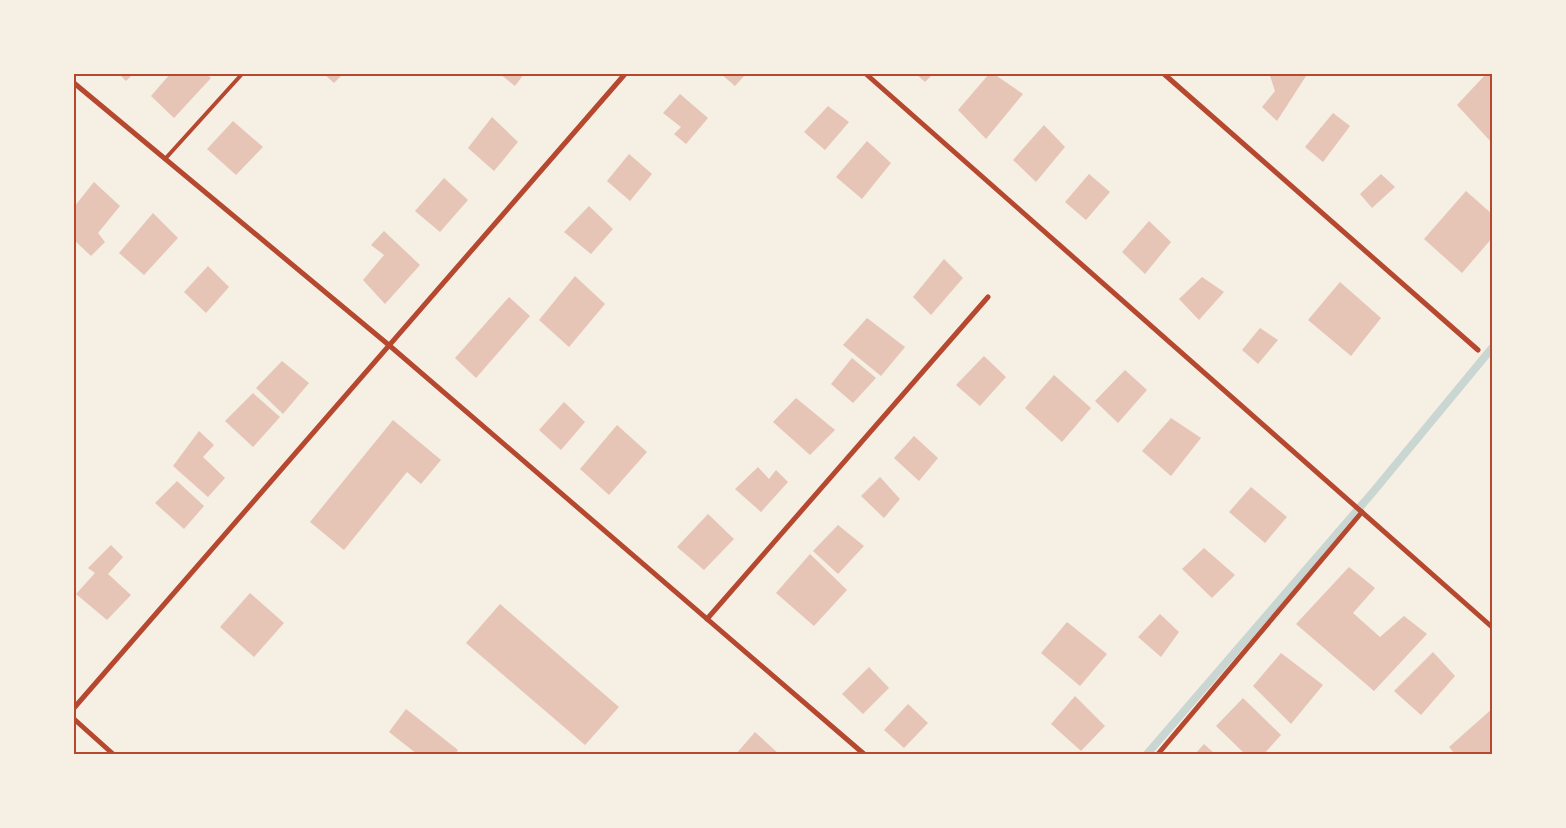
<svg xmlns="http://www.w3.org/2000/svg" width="1566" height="828" font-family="'Fira Sans',sans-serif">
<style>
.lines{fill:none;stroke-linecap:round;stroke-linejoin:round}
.stream{stroke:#c9d6d2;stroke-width:8}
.building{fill:#e6c5b7}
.service{stroke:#b5482f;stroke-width:4}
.minor{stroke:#b5482f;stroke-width:5}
.neatline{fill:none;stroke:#b5482f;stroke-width:2}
</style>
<rect width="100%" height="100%" fill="#f6efe4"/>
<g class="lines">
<polyline class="stream" points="1147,754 1373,492 1492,348"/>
</g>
<g class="building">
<polygon points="119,74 133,74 126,81"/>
<polygon points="170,74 206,74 211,78 174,118 151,96"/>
<polygon points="324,74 343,74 334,83"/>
<polygon points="500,74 524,74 515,86"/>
<polygon points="721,74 746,74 735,86"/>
<polygon points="916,74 933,74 925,82"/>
<polygon points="989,74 994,74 1023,94 986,139 958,110"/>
<polygon points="1272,74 1303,74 1306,76 1277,121 1262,107 1275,91 1270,76"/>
<polygon points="1486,74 1492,77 1492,143 1457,105"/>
<polygon points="680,94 708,118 686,144 674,134 681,127 663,113"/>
<polygon points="828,106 849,122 825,150 804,132"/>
<polygon points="1333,113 1350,126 1323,162 1305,147"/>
<polygon points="492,117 518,142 494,171 468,148"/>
<polygon points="233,121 263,147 236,175 207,149"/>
<polygon points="1044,125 1065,147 1036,182 1013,160"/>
<polygon points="867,141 891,163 862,199 836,177"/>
<polygon points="629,154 652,174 630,201 607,181"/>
<polygon points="1089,174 1110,192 1086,220 1065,202"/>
<polygon points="1381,174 1395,187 1372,208 1360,194"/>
<polygon points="444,178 468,200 440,232 415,211"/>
<polygon points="94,182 120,206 98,233 105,242 91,256 74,240 74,207"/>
<polygon points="1466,191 1492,214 1492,238 1462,273 1424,239"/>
<polygon points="589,206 613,229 591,254 564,232"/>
<polygon points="153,213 178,238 144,275 119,253"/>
<polygon points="1149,221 1171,242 1145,274 1122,252"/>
<polygon points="384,231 420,265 385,304 363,280 384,255 371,245"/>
<polygon points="944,259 963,278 931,315 913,297"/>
<polygon points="208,266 229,287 206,313 184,292"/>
<polygon points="575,276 605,304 569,347 539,320"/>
<polygon points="1202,277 1224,292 1199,320 1179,299"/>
<polygon points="1340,282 1381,318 1351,356 1308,320"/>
<polygon points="509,297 530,316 476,378 455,358"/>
<polygon points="867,318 905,347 881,376 843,345"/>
<polygon points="1260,328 1278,340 1258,364 1242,350"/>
<polygon points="984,356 1006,377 980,406 956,385"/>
<polygon points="852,358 876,378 853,403 831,384"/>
<polygon points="282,361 309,383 283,414 256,388"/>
<polygon points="1125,370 1147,390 1118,423 1095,401"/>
<polygon points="1054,375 1091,408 1062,442 1025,408"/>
<polygon points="253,393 280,417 253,447 225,421"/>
<polygon points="796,398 835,430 810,455 773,422"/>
<polygon points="564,402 585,422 561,450 539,430"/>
<polygon points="1171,418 1201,438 1171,476 1142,451"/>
<polygon points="393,420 441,460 421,484 407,472 344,550 310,522"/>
<polygon points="617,425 647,452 609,495 580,469"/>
<polygon points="199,431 214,445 203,457 225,478 208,497 173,466"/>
<polygon points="914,436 938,458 919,481 894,458"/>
<polygon points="758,467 769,479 776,470 788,482 761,512 735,489"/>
<polygon points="880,477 900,499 884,518 861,496"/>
<polygon points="177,481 204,506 184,529 155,503"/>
<polygon points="1251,487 1287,517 1265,543 1229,512"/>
<polygon points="708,514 734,539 704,570 677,547"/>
<polygon points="838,525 864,546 838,574 813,551"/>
<polygon points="111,545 123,557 108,574 131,595 107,620 76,594 95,573 88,568"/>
<polygon points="1204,548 1235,575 1212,598 1182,569"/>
<polygon points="810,554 847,590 814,626 776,593"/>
<polygon points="1349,567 1375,588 1353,613 1380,637 1404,616 1427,634 1374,691 1296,624"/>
<polygon points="250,593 284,623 254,657 220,627"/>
<polygon points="500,604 619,707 585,745 466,643"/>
<polygon points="1160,614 1179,632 1161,657 1138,637"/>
<polygon points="1067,622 1107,654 1080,686 1041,653"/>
<polygon points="1433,652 1455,676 1421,715 1394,691"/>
<polygon points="1281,653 1323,685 1291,724 1253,686"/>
<polygon points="869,667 889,688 863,714 842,694"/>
<polygon points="1075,696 1105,726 1081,751 1051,724"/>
<polygon points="1243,698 1281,735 1264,754 1245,754 1216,726"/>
<polygon points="908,704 928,723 904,748 884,730"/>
<polygon points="406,709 458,750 455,754 417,754 389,732"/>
<polygon points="1492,709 1492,754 1455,754 1449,747"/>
<polygon points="755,732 779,754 736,754"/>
<polygon points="1204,744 1215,754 1195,754"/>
</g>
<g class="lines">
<polyline class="service" points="165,159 242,74"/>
<g class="minor">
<polyline points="866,74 1492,627"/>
<polyline points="1164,74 1478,350"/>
<polyline points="74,83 390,346 864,754"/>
<polyline points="707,619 988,297"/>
<polyline points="74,708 625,74"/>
<polyline points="74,719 113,754"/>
<polyline points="1158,754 1362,512"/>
</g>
</g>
<rect width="1566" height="828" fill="none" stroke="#f6efe4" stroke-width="150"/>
<rect x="75" y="75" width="1416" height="678" class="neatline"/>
</svg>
